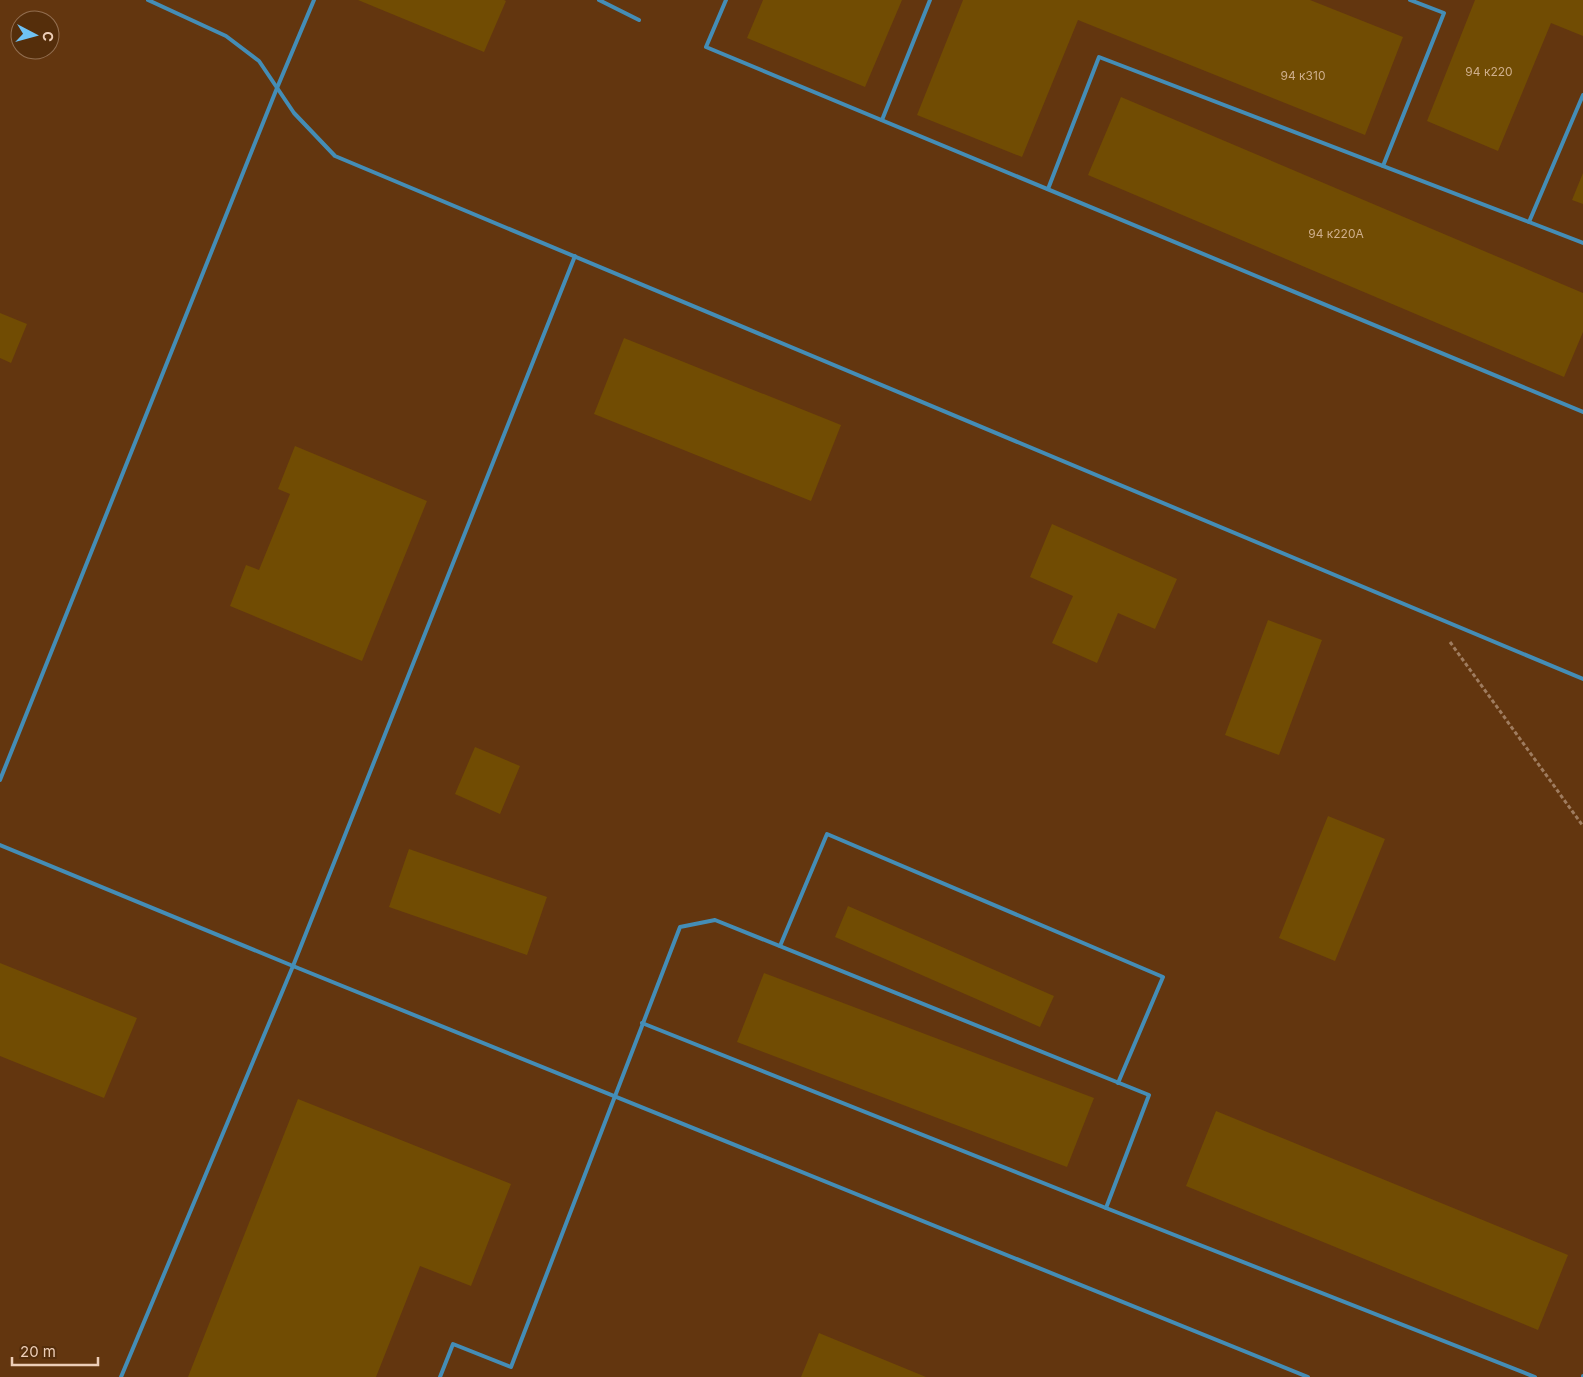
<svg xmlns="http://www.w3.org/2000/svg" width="1583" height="1377" font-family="Inter,sans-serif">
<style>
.built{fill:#63360f;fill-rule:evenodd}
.building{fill:#714c03}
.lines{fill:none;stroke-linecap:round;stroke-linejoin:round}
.path{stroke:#9f7c5f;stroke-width:3;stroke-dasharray:4 2.5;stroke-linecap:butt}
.service{stroke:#448db6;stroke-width:4}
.labels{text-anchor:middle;stroke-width:4;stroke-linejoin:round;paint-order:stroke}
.number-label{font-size:12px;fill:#ceae8b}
</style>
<rect width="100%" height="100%" fill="#552e0b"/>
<path class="built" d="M0 0H1583V1377H0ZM20 20H50V50H20Z"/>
<g class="building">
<polygon points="358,0 504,0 506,1 484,52"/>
<polygon points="763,0 902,0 865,87 747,38"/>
<polygon points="963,0 1310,0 1403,37 1365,135 1078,20 1022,157 917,115"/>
<polygon points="1475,0 1583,0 1583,36 1551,23 1498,151 1427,121"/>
<polygon points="1121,97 1583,293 1583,332 1564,377 1088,175"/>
<polygon points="1583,173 1583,204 1572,200"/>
<polygon points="0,313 27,324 11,363 0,358"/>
<polygon points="624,338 841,425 811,501 594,414"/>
<polygon points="295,446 427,501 362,661 230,606 246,565 259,570 290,494 278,489"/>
<polygon points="1052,524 1177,579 1155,629 1118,613 1097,663 1052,643 1073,596 1030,577"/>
<polygon points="1268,620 1322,640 1279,755 1225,735"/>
<polygon points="475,747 520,766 500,814 455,794"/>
<polygon points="1328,816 1385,839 1335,961 1279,938"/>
<polygon points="409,849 547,897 527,955 389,907"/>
<polygon points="848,906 1054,996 1040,1027 835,937"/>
<polygon points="0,963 137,1018 104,1098 0,1056"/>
<polygon points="764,973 1094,1098 1067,1167 737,1042"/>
<polygon points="298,1099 511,1184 471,1286 420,1266 376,1377 188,1377"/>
<polygon points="1216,1111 1568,1255 1538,1330 1186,1186"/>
<polygon points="819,1333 926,1377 801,1377"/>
</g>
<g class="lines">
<polyline class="path" points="1450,642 1583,826"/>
<g class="service">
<polyline points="148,0 226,36 259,61 294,113 335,156 1583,679"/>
<polyline points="599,0 639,20"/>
<polyline points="726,0 706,47 1583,412"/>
<polyline points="1583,95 1529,222 1583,243"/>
<polyline points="882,120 930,0"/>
<polyline points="1383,166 1444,13 1410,0"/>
<polyline points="1048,189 1099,57 1529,222"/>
<polyline points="0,780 277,88 314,0"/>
<polyline points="0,845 293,966 575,256"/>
<polyline points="780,946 827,834 1163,977 1118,1083"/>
<polyline points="642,1023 1106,1208"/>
<polyline points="121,1377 293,966 1308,1377"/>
<polyline points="440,1377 453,1344 511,1367 680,927 715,920 1149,1095 1106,1208 1535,1377"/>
<polyline points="1583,1377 1583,1376"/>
</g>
</g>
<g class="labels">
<g class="number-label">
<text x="1489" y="76">94 к220</text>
<text x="1303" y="80">94 к310</text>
<text x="1336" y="238">94 к220А</text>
</g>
</g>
<g transform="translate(35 35) rotate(96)"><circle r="24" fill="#552e0b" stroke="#926e50"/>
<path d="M0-4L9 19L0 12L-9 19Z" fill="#6fc2f4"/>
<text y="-8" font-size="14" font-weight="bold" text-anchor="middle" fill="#edceb8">С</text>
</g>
<path d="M12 1357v8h86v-8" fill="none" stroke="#edceb8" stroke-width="2.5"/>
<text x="20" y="1357" font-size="15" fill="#edceb8" stroke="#552e0b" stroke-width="4" paint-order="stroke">20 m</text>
</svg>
